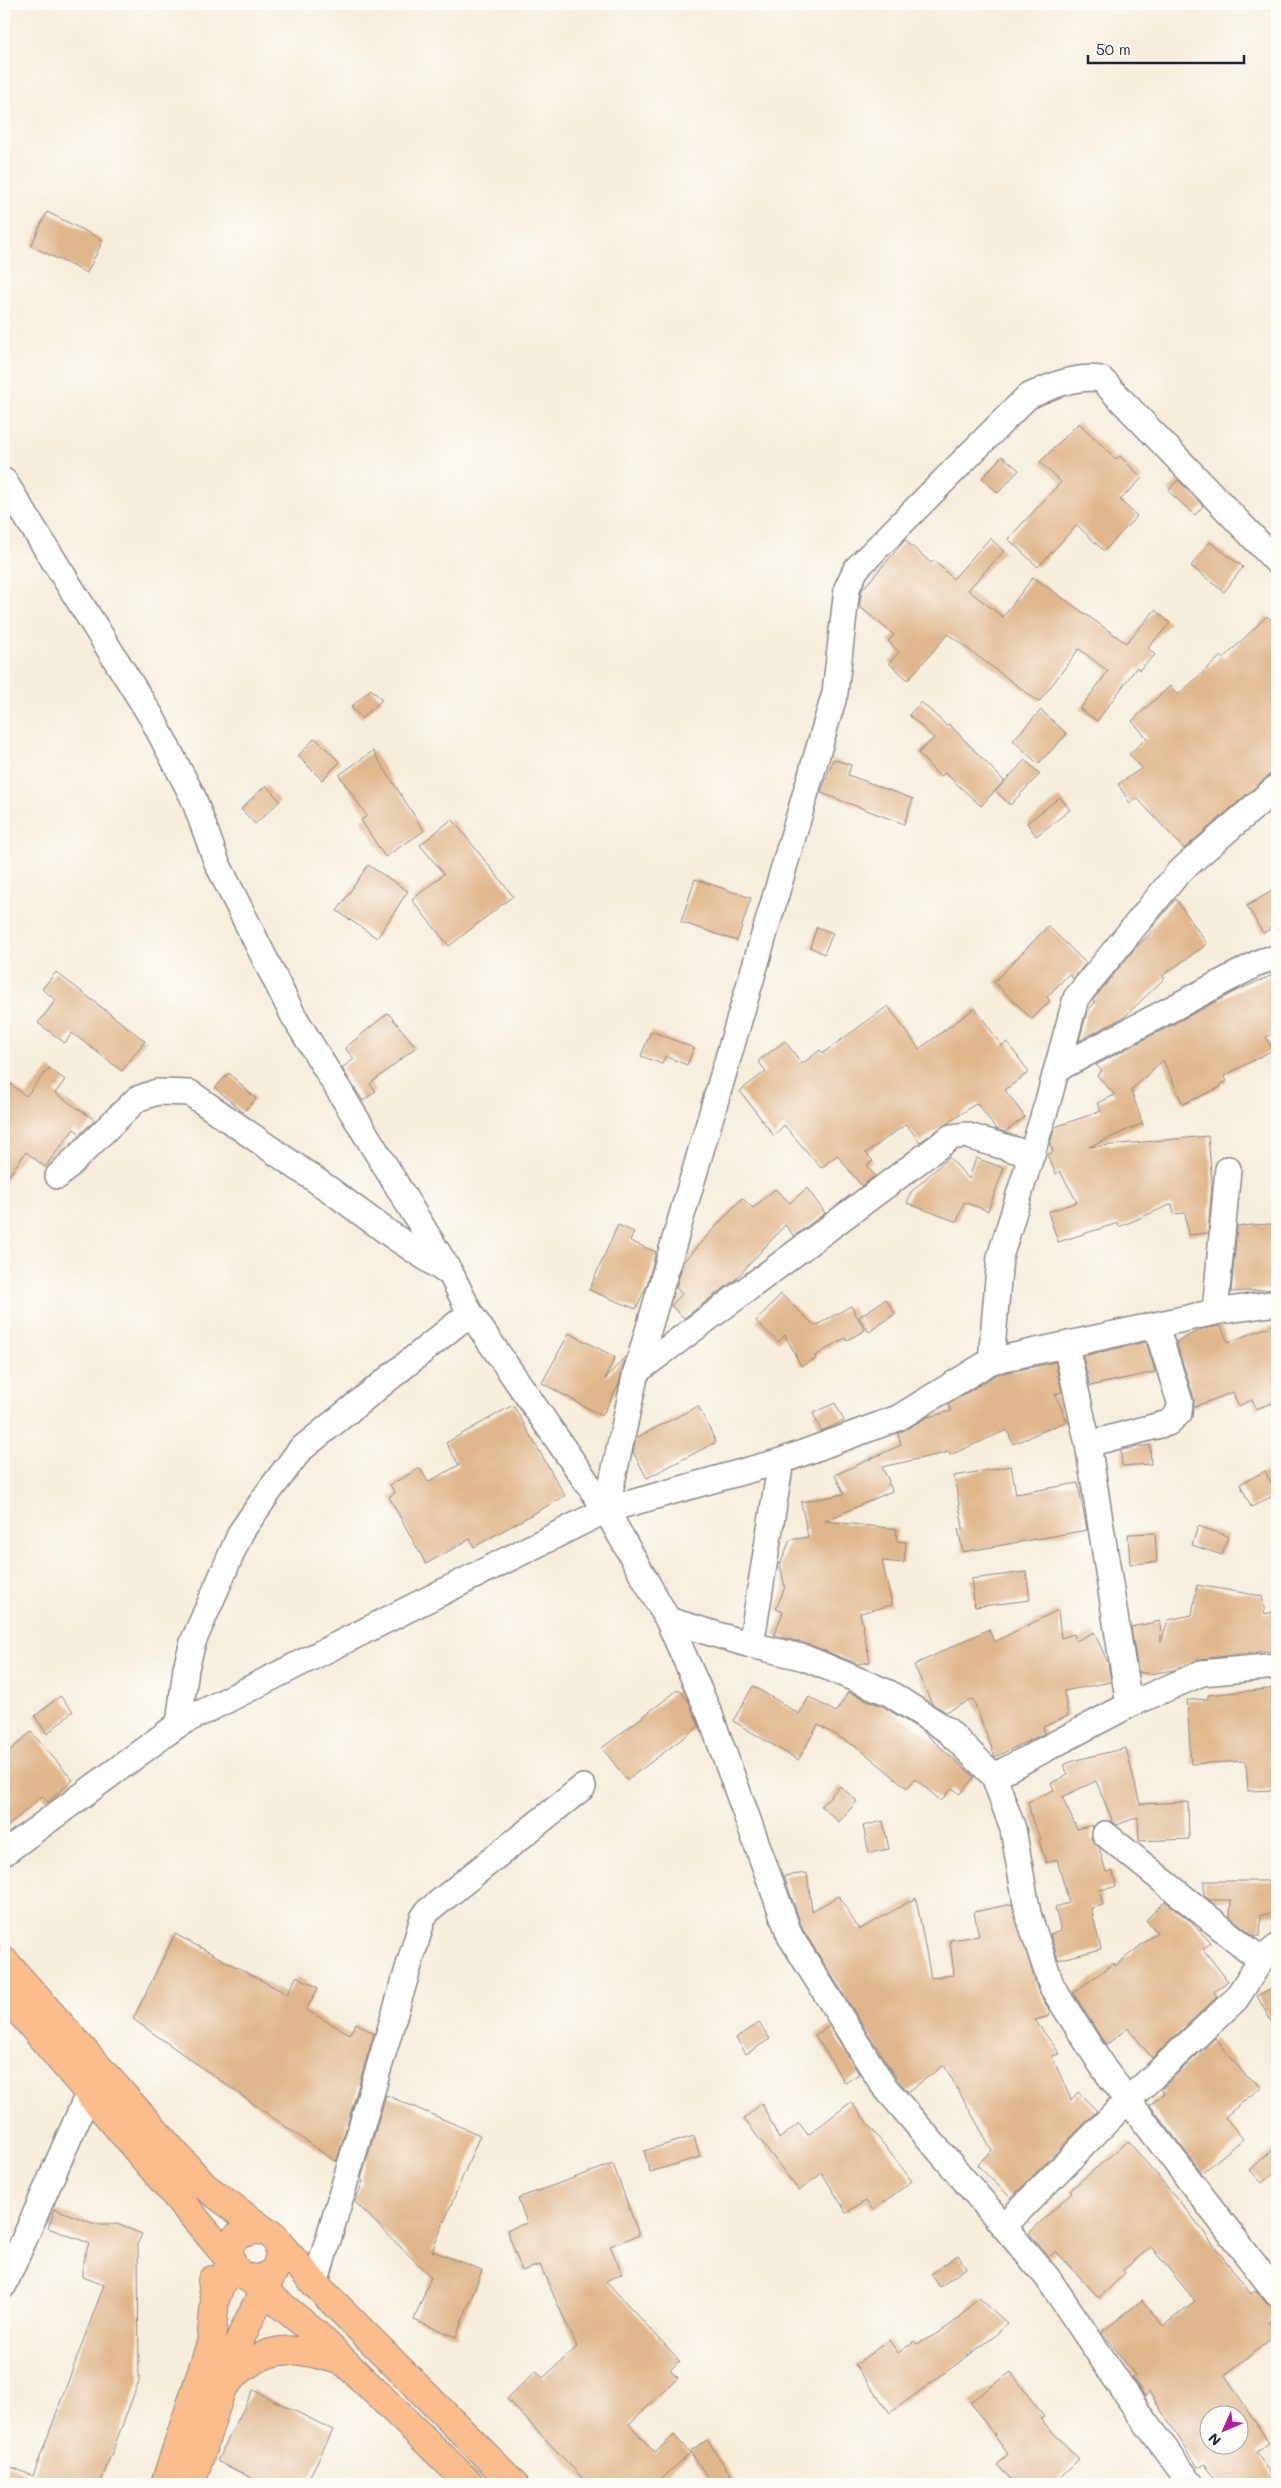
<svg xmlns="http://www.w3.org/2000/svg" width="1281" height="2488" font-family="Mali,sans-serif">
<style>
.building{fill:#e0b78c;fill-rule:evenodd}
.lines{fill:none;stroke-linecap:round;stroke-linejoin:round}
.minor-casing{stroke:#8c888a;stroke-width:28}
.major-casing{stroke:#8c888a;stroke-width:30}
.minor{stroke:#fff;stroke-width:25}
.major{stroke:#fabc8b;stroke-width:28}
</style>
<rect width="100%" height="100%" fill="#fdfcf7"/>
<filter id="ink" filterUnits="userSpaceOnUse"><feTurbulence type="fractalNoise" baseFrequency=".02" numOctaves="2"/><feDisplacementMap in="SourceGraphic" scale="10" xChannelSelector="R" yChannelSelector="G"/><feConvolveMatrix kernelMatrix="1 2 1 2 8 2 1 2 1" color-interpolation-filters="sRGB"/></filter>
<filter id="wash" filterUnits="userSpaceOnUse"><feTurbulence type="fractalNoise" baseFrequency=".0096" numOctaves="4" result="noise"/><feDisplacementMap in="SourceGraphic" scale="20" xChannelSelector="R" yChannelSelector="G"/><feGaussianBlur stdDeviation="1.12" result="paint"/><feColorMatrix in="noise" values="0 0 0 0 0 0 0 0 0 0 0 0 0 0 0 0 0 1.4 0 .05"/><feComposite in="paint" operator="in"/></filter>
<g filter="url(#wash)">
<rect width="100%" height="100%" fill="#f6edda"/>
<g id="blocks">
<g class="building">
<polygon points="47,212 103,240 87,273 31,246"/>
<polygon points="1079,423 1116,459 1120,456 1142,478 1120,500 1137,516 1104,551 1077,525 1038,567 1008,539 1061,482 1040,462"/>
<polygon points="1002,456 1019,470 998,493 982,478"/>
<polygon points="1178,480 1203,506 1195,515 1168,491"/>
<polygon points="990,538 1004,551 968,590 1003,617 1033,577 1126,643 1155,610 1170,623 1148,648 1155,655 1139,670 1137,667 1097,721 1080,709 1108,671 1079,649 1039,702 948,634 908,680 889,663 899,652 888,641 894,635 859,606 862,590 905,540 931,563 934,560 953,579"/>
<polygon points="1210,542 1243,567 1224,592 1191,566"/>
<polygon points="1267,616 1277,626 1277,768 1184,849 1137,798 1130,803 1118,784 1142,768 1129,754 1147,738 1132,721 1170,686 1178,695 1221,656 1223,659"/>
<polygon points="371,689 382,700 362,718 351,707"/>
<polygon points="921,702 947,726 949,724 1004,781 981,806 945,773 940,777 918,753 934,738 909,715"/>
<polygon points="1041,710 1067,734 1038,764 1013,740"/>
<polygon points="315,738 340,762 322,780 298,756"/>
<polygon points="373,751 424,831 385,857 361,820 367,816 339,775"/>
<polygon points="833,759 851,765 848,775 913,799 904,824 821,793"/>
<polygon points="1025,760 1040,774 1010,805 996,791"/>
<polygon points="266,785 280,801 255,824 241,809"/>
<polygon points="1060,797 1070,810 1036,836 1027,823"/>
<polygon points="452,819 513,896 449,946 412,900 444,874 420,845"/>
<polygon points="368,865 408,891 377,938 337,911"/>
<polygon points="695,879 751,898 737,941 681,922"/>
<polygon points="1277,888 1277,925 1263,933 1247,906"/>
<polygon points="1176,899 1207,944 1162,976 1165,978 1124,1017 1079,1041 1087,1012 1095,1002 1093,1000 1135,948 1152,932 1150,930"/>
<polygon points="1048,926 1086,963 1073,979 1069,974 1047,997 1050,1001 1032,1019 994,982"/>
<polygon points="817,927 833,933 824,954 810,947"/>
<polygon points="56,972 145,1041 122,1071 72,1033 65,1043 38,1023 56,1000 42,989"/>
<polygon points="1277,973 1277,1031 1266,1037 1273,1050 1224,1076 1227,1081 1220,1085 1221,1087 1183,1104 1163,1060 1131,1090 1143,1125 1141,1124 1089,1147 1208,1136 1212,1182 1208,1233 1188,1235 1185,1213 1174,1214 1172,1204 1119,1227 1118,1223 1058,1242 1048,1212 1077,1202 1060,1171 1056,1174 1047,1155 1053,1152 1050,1144 1055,1127 1101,1111 1097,1103 1115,1095 1097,1075 1102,1071 1096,1065 1234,992"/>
<polygon points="888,1006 919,1049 975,1008 1002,1046 1007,1042 1029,1072 1005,1090 1025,1117 1005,1132 996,1129 977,1103 920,1142 906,1124 866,1153 873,1161 867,1165 875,1176 862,1186 837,1155 821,1168 784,1125 774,1136 740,1091 766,1071 758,1061 785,1041 802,1064 820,1050 823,1053"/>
<polygon points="388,1013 416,1047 370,1084 376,1091 363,1101 342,1068 354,1059 345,1048"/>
<polygon points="651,1031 694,1048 687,1065 665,1056 662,1064 641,1056"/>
<polygon points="49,1068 65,1080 55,1093 95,1120 80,1134 74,1129 45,1167 26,1152 4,1182 4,1079 26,1096"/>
<polygon points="229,1073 256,1099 243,1112 215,1088"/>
<polygon points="949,1157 969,1179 976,1158 1004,1168 988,1211 964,1202 957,1222 907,1203 911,1192"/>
<polygon points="807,1188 825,1213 794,1236 785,1225 735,1280 684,1318 671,1306 682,1294 676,1288 683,1262 742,1198 753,1208 775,1189 790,1203"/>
<polygon points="1272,1224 1274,1246 1277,1245 1277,1289 1231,1292 1237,1226"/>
<polygon points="618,1225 634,1232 630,1241 656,1252 647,1285 636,1309 589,1290"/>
<polygon points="781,1294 815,1326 851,1306 865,1330 846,1341 845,1338 815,1356 816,1359 801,1366 785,1335 778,1342 756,1321"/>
<polygon points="886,1299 895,1314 869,1332 859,1317"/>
<polygon points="1277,1324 1277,1401 1256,1409 1252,1400 1238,1406 1233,1392 1194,1407 1194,1398 1176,1342 1202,1329 1221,1326 1228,1342"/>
<polygon points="569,1333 615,1357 605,1379 626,1356 619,1384 602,1416 542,1383"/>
<polygon points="1146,1342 1155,1372 1090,1386 1083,1356"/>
<polygon points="1055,1362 1062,1392 1055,1394 1067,1421 1013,1444 1007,1430 950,1455 949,1452 882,1467 889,1481 888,1485 890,1485 892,1491 825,1521 897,1529 896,1541 906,1542 904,1563 882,1561 892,1605 860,1613 870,1662 858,1664 810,1645 774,1635 783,1612 776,1609 785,1587 780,1565 790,1540 808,1537 801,1502 844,1494 835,1475 901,1445 898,1433 928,1417 951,1411 948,1404 996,1375"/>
<polygon points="835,1403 844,1421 821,1431 813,1413"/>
<polygon points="513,1405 565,1496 474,1547 470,1539 426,1564 389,1497 395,1493 390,1485 420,1468 428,1482 459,1465 446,1443"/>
<polygon points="698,1406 716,1442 647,1478 633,1452 636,1438"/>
<polygon points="1150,1445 1151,1464 1122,1466 1121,1450"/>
<polygon points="1011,1466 1016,1494 1078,1483 1087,1530 963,1552 958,1529 963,1528 954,1476"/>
<polygon points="1265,1471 1277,1494 1251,1507 1240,1484"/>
<polygon points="1198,1526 1228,1536 1222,1555 1192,1545"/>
<polygon points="1155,1533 1157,1562 1130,1564 1128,1534"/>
<polygon points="1026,1572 1030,1600 975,1607 971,1579"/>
<polygon points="1197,1585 1262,1596 1265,1614 1277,1611 1277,1650 1200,1659 1174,1670 1150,1674 1138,1672 1131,1627 1160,1621 1161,1642 1168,1620 1192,1615"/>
<polygon points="1058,1610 1061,1638 1074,1634 1076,1641 1094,1632 1108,1663 1111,1682 1064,1691 1068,1716 1043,1727 1045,1733 995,1757 973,1699 946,1712 932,1704 914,1665 989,1629 994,1642"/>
<polygon points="753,1686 799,1714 809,1697 836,1712 848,1692 882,1706 921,1730 974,1777 960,1794 952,1788 941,1801 915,1779 907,1788 860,1749 818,1725 798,1760 733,1721"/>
<polygon points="1277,1688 1277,1790 1248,1791 1246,1761 1191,1764 1187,1700 1208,1699 1208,1695"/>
<polygon points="679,1689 689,1702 699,1726 627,1780 602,1748"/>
<polygon points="60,1696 73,1711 47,1734 35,1716"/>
<polygon points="31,1732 73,1780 48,1802 42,1796 4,1830 4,1756"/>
<polygon points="1126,1748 1140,1804 1188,1802 1189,1839 1139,1841 1138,1817 1117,1825 1113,1822 1096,1781 1062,1797 1077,1829 1093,1825 1091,1839 1099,1847 1106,1872 1113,1871 1116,1887 1099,1890 1103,1905 1091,1908 1101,1949 1058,1960 1050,1934 1061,1931 1055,1907 1069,1903 1057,1859 1046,1863 1039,1840 1041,1839 1033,1823 1028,1802 1054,1790 1051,1783 1068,1775 1063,1765 1076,1760"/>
<polygon points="840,1786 857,1801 839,1822 821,1806"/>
<polygon points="883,1821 889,1849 869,1853 863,1826"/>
<polygon points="807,1873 812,1911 839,1896 859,1930 916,1898 931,1978 954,1975 950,1940 979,1936 974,1912 1012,1904 1038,1991 1048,2008 1050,2016 1035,2020 1060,2054 1052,2056 1071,2100 1078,2092 1097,2111 1011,2198 977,2165 992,2150 944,2065 908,2092 895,2076 803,1930 784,1876"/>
<polygon points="1204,1881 1277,1881 1277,1913 1261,1915 1260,1936 1254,1936 1230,1917 1231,1900 1209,1900 1204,1896"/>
<polygon points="1165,1901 1190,1921 1211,1943 1203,1949 1228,1981 1214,1992 1217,1997 1152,2058 1128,2028 1106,2045 1073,1993 1114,1963 1115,1966 1157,1932 1146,1920"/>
<polygon points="175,1934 287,1994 297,1976 318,1988 306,2010 350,2034 356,2023 374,2034 336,2162 133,2019"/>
<polygon points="1277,1985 1277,2032 1257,1996"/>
<polygon points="759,2023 770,2039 746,2054 736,2038"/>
<polygon points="830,2026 859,2074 845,2083 815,2035"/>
<polygon points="1215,2038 1246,2076 1262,2086 1225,2117 1243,2139 1202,2173 1150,2105 1164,2093 1161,2089"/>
<polygon points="386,2095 480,2135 432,2251 482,2270 456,2337 414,2320 431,2277 355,2202 363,2181 361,2179"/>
<polygon points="851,2102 912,2181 873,2210 866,2201 846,2212 822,2173 799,2191 744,2119 762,2103 779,2139 799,2123 808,2135"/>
<polygon points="694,2136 700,2157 650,2172 644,2151"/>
<path d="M1128 2141 1190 2214 1251 2294 1256 2290 1266 2303 1277 2308V2315L1268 2322 1277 2334 1225 2375 1269 2443 1256 2452 1277 2484H1218L1205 2463 1198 2467 1149 2392 1145 2396 1132 2377 1135 2375 1102 2332 1142 2300 1163 2326 1195 2301 1151 2247 1123 2270 1125 2273 1099 2298 1056 2251 1049 2257 1029 2233 1072 2192 1070 2190ZM1208 2416H1238V2446H1208Z"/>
<polygon points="1277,2146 1277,2170 1262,2183 1250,2170"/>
<polygon points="613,2164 639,2235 610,2246 622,2273 606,2281 680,2361 670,2370 678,2378 629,2424 655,2453 674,2435 690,2453 656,2484 588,2484 507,2399 536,2371 543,2378 577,2347 540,2265 522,2271 507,2230 527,2223 518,2198"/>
<polygon points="55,2209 95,2224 117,2224 142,2234 138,2243 139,2381 100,2484 4,2484 4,2464 33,2476 104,2285 83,2277 83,2261 89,2243 48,2228"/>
<polygon points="958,2255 966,2268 940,2287 931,2274"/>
<polygon points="978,2297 1007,2323 995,2336 890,2413 855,2365 889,2340 898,2353 914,2341 917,2344 940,2332 958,2319"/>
<polygon points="1011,2372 1044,2417 1040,2419 1079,2459 1053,2484 1016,2484 997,2465 1008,2454 970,2402"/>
<polygon points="253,2390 333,2430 306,2484 264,2484 217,2461"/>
<polygon points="707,2440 737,2484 712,2484 690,2451"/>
</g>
</g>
</g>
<g filter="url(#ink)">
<use href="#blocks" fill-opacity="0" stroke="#8c888a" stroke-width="1"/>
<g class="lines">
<g class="minor-casing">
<g id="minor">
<polyline points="4,481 151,716 193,797 217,863 293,1015 451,1274 470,1313 606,1510 668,1620 710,1715 790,1936 883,2085 1047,2277 1139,2413 1191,2484"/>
<polyline points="1057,1069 1262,961 1277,958"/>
<polyline points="58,1176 137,1099 157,1092 190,1093 330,1190 390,1234 444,1270"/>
<polyline points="1215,1312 1228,1169"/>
<polyline points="1066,1346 1088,1444 1129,1705"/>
<polyline points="991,1361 1000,1257 1048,1101 1076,998 1178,873 1277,787"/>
<polyline points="636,1372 951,1137 965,1135 1032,1155"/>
<polyline points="1088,1444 1168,1423 1179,1413 1180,1402 1156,1326"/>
<path d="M606 1510 636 1372 835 693 847 588 856 569 1027 397C1051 386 1075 375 1101 379L1277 562"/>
<polyline points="668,1620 751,1645 805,1658 889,1693 947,1730 994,1776 1013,1829 1028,1914 1052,1987 1104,2069 1277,2294"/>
<polyline points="751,1645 781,1461"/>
<polyline points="179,1724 186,1668 193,1642 241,1532 270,1490 300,1450 470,1313"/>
<polyline points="994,1776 1129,1705 1202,1673 1277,1666"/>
<polyline points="1105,1834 1261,1960"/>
<polyline points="4,1853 179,1724 606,1510 781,1461 898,1418 991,1361 1215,1312 1277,1303"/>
<polyline points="1004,2226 1128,2100 1236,1999 1261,1960 1277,1947"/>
<polyline points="315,2284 423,1918 428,1911 583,1787"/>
<polyline points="4,2285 89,2092"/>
</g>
</g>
<g class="major-casing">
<g id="major">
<polyline points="4,1961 204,2186 268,2233"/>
<polyline points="4,1993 231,2261 215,2299"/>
<polyline points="274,2238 315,2284 514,2484"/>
<polyline points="251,2280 316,2334 470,2484"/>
<path d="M224 2386C262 2343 291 2345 342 2361"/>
<polyline points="165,2484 211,2343 215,2299 212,2280"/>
<path d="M191 2484C205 2441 218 2397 234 2354 244 2328 258 2303 270 2278 273 2273 277 2267 278 2261 293 2209 195 2230 241 2275 254 2281 263 2279 274 2271"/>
</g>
</g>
<use href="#minor" class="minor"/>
<use href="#major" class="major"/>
</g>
</g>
<rect width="1281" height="2488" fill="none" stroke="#fdfcf7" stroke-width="20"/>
<g transform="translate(1224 2430) rotate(225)"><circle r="24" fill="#fdfcf7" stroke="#a5a5ac"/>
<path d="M0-4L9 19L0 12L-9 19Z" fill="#b5179e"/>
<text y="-8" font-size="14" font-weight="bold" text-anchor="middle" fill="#22223b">N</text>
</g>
<path d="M1088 55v8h156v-8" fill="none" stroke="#22223b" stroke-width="2.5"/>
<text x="1096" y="55" font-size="15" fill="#22223b" stroke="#fdfcf7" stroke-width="4" paint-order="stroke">50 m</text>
</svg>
